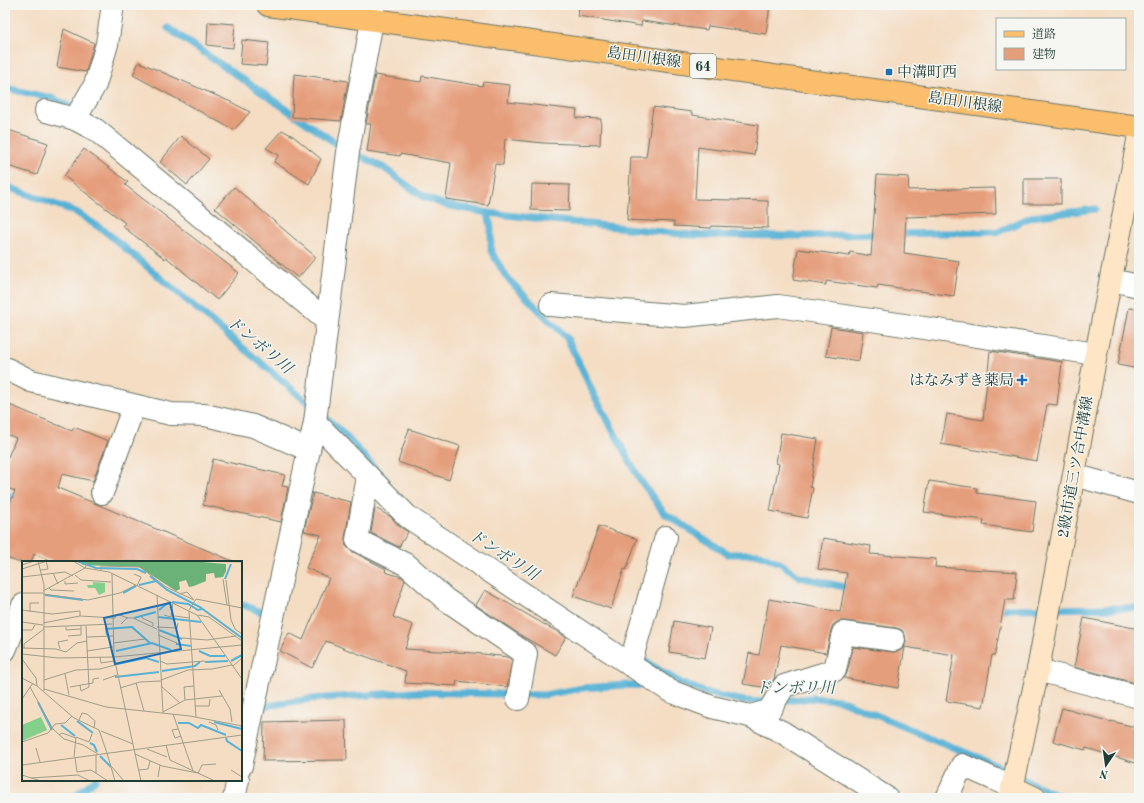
<svg xmlns="http://www.w3.org/2000/svg" width="1144" height="803" font-family="'Old Standard TT','Noto Serif JP',serif">
<style>
.lines{fill:none;stroke-linecap:round;stroke-linejoin:round}
.stream{stroke:#58b2d6;stroke-width:7}
.building{fill:#e59e7b}
.street-casing{stroke:#6a7566;stroke-width:24}
.secondary-casing{stroke:#6a7566;stroke-width:24}
.primary-casing{stroke:#6a7566;stroke-width:24}
.street{stroke:#fff;stroke-width:22}
.secondary{stroke:#fde5c5;stroke-width:22}
.primary{stroke:#fabe6d;stroke-width:22}
.poi-dot{fill:#1f6fb2;stroke:#f6f6f2;stroke-width:1.5}
.labels{text-anchor:middle;stroke-width:3;stroke-linejoin:round;paint-order:stroke}
.shield{fill:#f6f6f2;stroke:#60746d;stroke-width:1}
.shield-label{font-size:14px;font-weight:bold;fill:#1f3d34}
.street-label{font-size:15px;fill:#1f3d34;stroke:#f6f6f2}
.poi-label{font-size:15px;fill:#1f3d34;stroke:#f6f6f2;text-anchor:start}
.water-label{font-size:16px;font-style:italic;fill:#2d5a5c;stroke:#f6f6f2}
.inset-river{fill:none;stroke:#58b2d6;stroke-width:2}
.inset-road{fill:none;stroke:#9f9d8a;stroke-width:1}
.view{fill:#1f6fb2;fill-opacity:0.15;stroke:#1f6fb2;stroke-width:2}
.inset-edge{fill:none;stroke:#1f3d34;stroke-width:2}
</style>
<rect width="100%" height="100%" fill="#f6f6f2"/>
<filter id="ink" filterUnits="userSpaceOnUse"><feTurbulence type="fractalNoise" baseFrequency=".025" numOctaves="2"/><feDisplacementMap in="SourceGraphic" scale="8" xChannelSelector="R" yChannelSelector="G"/><feConvolveMatrix kernelMatrix="1 2 1 2 8 2 1 2 1" color-interpolation-filters="sRGB"/></filter>
<filter id="wash" filterUnits="userSpaceOnUse"><feTurbulence type="fractalNoise" baseFrequency=".012" numOctaves="4" result="noise"/><feDisplacementMap in="SourceGraphic" scale="16" xChannelSelector="R" yChannelSelector="G"/><feGaussianBlur stdDeviation="0.9" result="paint"/><feColorMatrix in="noise" values="0 0 0 0 0 0 0 0 0 0 0 0 0 0 0 0 0 1.4 0 .05"/><feComposite in="paint" operator="in"/></filter>
<g filter="url(#wash)">
<rect width="100%" height="100%" fill="#f4ddc3"/>
<g class="lines">
<g class="stream">
<polyline points="168,28 337,144 384,168 423,197 446,205 488,213 689,235 803,236 881,234"/>
<polyline points="5,88 51,98 73,108"/>
<polyline points="5,186 76,212 106,232 313,407"/>
<polyline points="488,213 491,228 491,251 507,278 567,338 594,395 639,478 664,513 728,554 759,554 780,563 800,577 853,589"/>
<polyline points="896,234 998,232 1031,217 1095,209"/>
<polyline points="322,415 340,430 386,480"/>
<polyline points="5,494 21,500"/>
<polyline points="241,604 261,612"/>
<polyline points="995,609 1139,608"/>
<polyline points="646,662 681,683 707,693 744,701 766,702 813,698 840,700 993,764 1039,787 1064,798"/>
<polyline points="241,710 310,699 413,692 544,695 583,688 626,685 652,686"/>
<polyline points="72,798 95,780"/>
</g>
</g>
<g id="blocks">
<g class="building">
<polygon points="579,5 770,5 766,34 708,26 707,30 642,21 641,26 578,16"/>
<polygon points="208,22 235,24 233,48 207,45"/>
<polygon points="64,29 94,43 86,72 57,67"/>
<polygon points="242,40 269,43 266,66 240,64"/>
<polygon points="139,62 231,102 250,112 234,130 133,75"/>
<polygon points="294,74 348,81 341,121 292,117"/>
<polygon points="375,75 421,82 422,76 482,86 483,82 510,85 508,102 577,110 576,118 601,119 600,145 543,143 505,139 503,165 495,164 488,205 446,199 451,163 400,154 400,156 367,151 371,124 366,124"/>
<polygon points="653,107 692,112 692,115 758,125 754,155 698,147 695,199 768,201 768,228 712,226 711,228 674,226 674,222 627,220 631,157 646,157"/>
<polygon points="5,129 48,143 37,175 5,165"/>
<polygon points="282,130 293,136 321,159 309,184 274,162 279,155 266,148"/>
<polygon points="181,136 209,159 187,185 160,162"/>
<polygon points="84,149 128,182 125,185 239,273 217,300 166,257 165,259 122,226 125,223 64,176"/>
<polygon points="877,175 909,177 908,190 995,188 996,214 906,217 904,253 959,261 954,296 878,285 877,288 826,281 826,285 793,280 798,249 849,256 850,252 871,256"/>
<rect x="1024" y="179" width="37" height="25"/>
<polygon points="532,184 570,185 569,211 531,210"/>
<polygon points="234,187 316,257 298,278 215,208"/>
<polygon points="1129,308 1139,309 1139,369 1118,365"/>
<polygon points="831,327 863,332 859,361 826,356"/>
<polygon points="990,351 1062,362 1057,405 1047,404 1037,461 941,444 947,414 983,420"/>
<polygon points="5,403 72,431 74,427 108,441 93,481 62,474 58,488 235,562 54,562 34,554 31,562 17,562 5,557 5,515 15,491 5,487 5,464 16,438 5,434"/>
<polygon points="409,429 460,446 449,480 398,462"/>
<polygon points="781,433 818,439 810,487 813,488 807,518 770,511 779,464 776,463"/>
<polygon points="213,459 285,475 282,486 288,487 281,522 203,505"/>
<polygon points="929,481 977,488 977,493 1036,501 1032,532 983,525 984,520 924,512"/>
<polygon points="313,493 351,502 345,538 346,546 351,551 386,569 385,572 402,577 405,580 393,617 413,625 405,649 474,653 508,657 512,660 507,687 457,681 456,686 405,683 406,671 351,651 326,641 312,668 280,651 289,633 303,640 329,578 306,568 321,535 304,531"/>
<polygon points="375,508 391,517 399,526 408,532 399,547 371,533"/>
<polygon points="599,526 637,539 626,570 624,569 611,609 573,596"/>
<polygon points="823,538 871,546 870,554 936,559 935,567 1017,572 1014,600 1005,600 995,655 992,655 983,707 946,701 954,655 905,647 898,688 844,678 847,673 853,647 893,652 899,651 904,648 906,641 905,635 902,630 896,628 845,621 838,621 833,625 831,630 826,653 781,645 774,679 768,688 743,684 749,653 759,655 769,599 840,612 847,573 818,569"/>
<polygon points="485,590 566,637 555,655 522,636 476,605"/>
<polygon points="1084,618 1139,629 1139,684 1074,667"/>
<polygon points="674,621 711,628 705,658 669,652"/>
<polygon points="1062,708 1111,722 1111,721 1139,728 1139,764 1086,748 1085,750 1053,741"/>
<polygon points="346,720 347,760 263,761 264,722"/>
</g>
</g>
</g>
<g filter="url(#ink)">
<use href="#blocks" fill-opacity="0" stroke="#6a7566" stroke-width="1"/>
<g class="lines">
<g class="street-casing">
<g id="street">
<polyline points="46,111 75,119 96,130 327,321"/>
<polyline points="75,119 95,85 107,44 113,5"/>
<polyline points="1111,280 1139,286"/>
<polyline points="551,305 684,316 778,306 1096,354"/>
<polyline points="5,368 31,381 171,414 205,415 253,426 309,450"/>
<polyline points="315,422 408,517 670,691 712,707 750,716 769,711 784,686 835,670 843,633 894,640"/>
<polyline points="1074,475 1139,493"/>
<polyline points="368,476 357,540 407,565 445,599 526,654 518,699"/>
<polyline points="102,493 134,406"/>
<polyline points="5,650 23,605"/>
<polyline points="630,665 666,537"/>
<polyline points="1038,670 1139,697"/>
<polyline points="750,716 782,732 887,798"/>
<polyline points="241,766 315,422 348,152 370,32 374,5"/>
<polyline points="234,798 238,780"/>
<polyline points="947,798 962,765 1012,787"/>
</g>
</g>
<g class="secondary-casing">
<g id="secondary">
<polyline points="1012,787 1035,798"/>
<polyline points="1010,798 1038,670 1096,354 1139,136"/>
</g>
</g>
<g class="primary-casing">
<polyline id="primary" points="268,5 1139,127"/>
</g>
<use href="#street" class="street"/>
<use href="#secondary" class="secondary"/>
<use href="#primary" class="primary"/>
</g>
</g>
<g class="poi-dot">
<rect x="885" y="68" width="8" height="8" rx="2"/>
<path d="M1020 374h4v4h4v4h-4v4h-4v-4h-4v-4h4z"/>
</g>
<g class="labels">
<rect class="shield" x="690" y="54" width="26" height="24" rx="3"/>
<g class="shield-label">
<text x="703" y="71">64</text>
</g>
<g class="street-label">
<text transform="translate(644 57) rotate(8)" y="5">島田川根線</text>
<text transform="translate(965 102) rotate(8)" y="5">島田川根線</text>
<text transform="translate(1075 467) rotate(-80)" y="5">2級市道三ツ合中溝線</text>
</g>
<g class="poi-label">
<text x="897" y="77">中溝町西</text>
<text x="1014" y="385" text-anchor="end">はなみずき薬局</text>
</g>
<g class="water-label">
<text transform="translate(260 344) rotate(40)" y="6">ドンボリ川</text>
<text transform="translate(504 554) rotate(33)" y="6">ドンボリ川</text>
<text x="795" y="693">ドンボリ川</text>
</g>
</g>
<g transform="translate(22 561)">
<rect width="220" height="220" fill="#f4ddc3"/>
<path d="M71 21 83 22V31L77 34 73 27H66L65 24H71ZM19 156 25 169 0 180V164Z" fill="#84cf8c"/>
<path d="M57 0H168L204 3V10L201 16 193 17 192 12 184 13V20L172 25 167 26 164 19 157 21 158 28 154 30 117 6 61 4Z" fill="#6bb278"/>
<path class="inset-river" d="M55 0 74 7 115 8 124 12M128 15 145 29 178 46 220 77M203 18 209 3M117 24 134 20M101 32 114 25M23 34 61 39M150 41 166 43 176 49 180 48M137 49 147 41M136 56 179 61M112 57 134 51M137 69 160 78M85 74 84 68 110 66 128 82M154 83 169 85M94 90 130 82 149 89M177 90 188 95H203M209 100 220 94M183 101 206 100M95 103 124 97 137 101M140 110 173 105 178 101M93 116 137 111M16 141 30 169M55 160 71 172M192 161 220 168M156 162H167L176 167 179 164 204 174M39 164 53 175M204 177 205 180 220 190M68 182 72 184 75 191M78 195 89 206"/>
<path class="inset-road" d="M16 0 22 24V130M51 0 63 7 66 0M178 0 220 1M0 4 12 0M0 8 25 0M19 9 26 8 24 0M79 10V5L118 6 144 26 172 39M31 12 36 23M90 13 92 96 119 220M112 13 119 16 115 25M53 14 59 19 89 21M0 16 43 11 51 15M201 18 205 44M204 19 209 59 213 68 220 73M43 20V23L56 22M27 27 29 29 52 30M21 30 63 7 87 11 175 54 220 118M0 32H21M21 33 66 39 98 32 114 24M157 33 165 31 171 38M135 34 141 152M0 49 30 53 58 50V55M167 49 174 38 220 47M167 50 174 156M8 51V42H17M142 54 149 56 151 42M176 54 187 56 220 80M120 55V57L131 62V65M153 55 167 57M0 61 21 64M21 62 58 55 93 57 95 53 106 57M99 63 105 57H111L135 68M21 66 90 63M44 66V69L59 68M135 66 155 67 156 62M0 69H10L13 64M136 74 155 82M46 75 59 74V65M65 76 91 75M160 77 185 79 214 75M91 82 123 78M0 87 34 88 44 91 55 82 65 80M2 87V83L22 68M38 88 36 81 46 79M65 90 91 86M0 93 36 97 92 96 220 84M78 96 79 102 92 100M0 98 14 117 15 125M138 100 145 103 183 100M211 105 220 97M43 113 47 134M0 117 15 125 52 157 77 169 85 192M22 119 54 109 78 108 93 104M81 119 95 114M139 119 166 109 190 108 210 104M114 122 122 150M58 124 59 130 67 126 64 65M139 125 158 142M8 126 31 168 42 178 61 184 76 193M48 126 71 122V118L77 117M98 127 118 121 139 120M22 128 84 146 168 155 220 165M197 129 208 148 210 161M0 138 11 122M163 139 162 126 172 125M173 145H187L188 138M141 151 163 139 200 135M151 153 171 210M57 159 60 152 65 153 73 160 72 167M187 161 194 164 196 169M156 168 150 169 153 177 159 175M79 170 111 183M37 174 40 172 54 177M0 181 26 172 33 163 43 162 50 155M144 184 148 199 193 220M14 187 18 201M125 188 145 196M85 192 93 220M113 193 140 205 176 212M74 194V212M52 196 54 176 67 181 70 173M53 196 55 211 69 209 86 220M0 204 220 174M90 206 102 220M117 209 126 208 128 200M209 209 220 216M176 212 180 204 194 203M0 214 19 220M136 216 138 204M9 217 56 214 68 220"/>
<path class="view" d="M148 42 159 88 93 103 82 57Z"/>
<rect width="220" height="220" class="inset-edge"/>
</g>
<rect width="1144" height="803" fill="none" stroke="#f6f6f2" stroke-width="20"/>
<rect x="996" y="18" width="130" height="52" fill="#f6f6f2" stroke="#a0aca6"/>
<rect x="1004" y="31" width="20" height="6" fill="#fabe6d" stroke="#a0aca6"/>
<text x="1032" y="38" font-size="12" fill="#1f3d34">道路</text>
<rect x="1004" y="48" width="20" height="12" fill="#e59e7b" stroke="#a0aca6"/>
<text x="1032" y="58" font-size="12" fill="#1f3d34">建物</text>
<g transform="translate(1106 765) rotate(193)" stroke="#f6f6f2" stroke-width="3" paint-order="stroke">
<path d="M0-3L7 15L0 10L-7 15Z" fill="#1f3d34"/>
<text y="-6" font-size="11" font-weight="bold" text-anchor="middle" fill="#1f3d34">N</text>
</g>
</svg>
